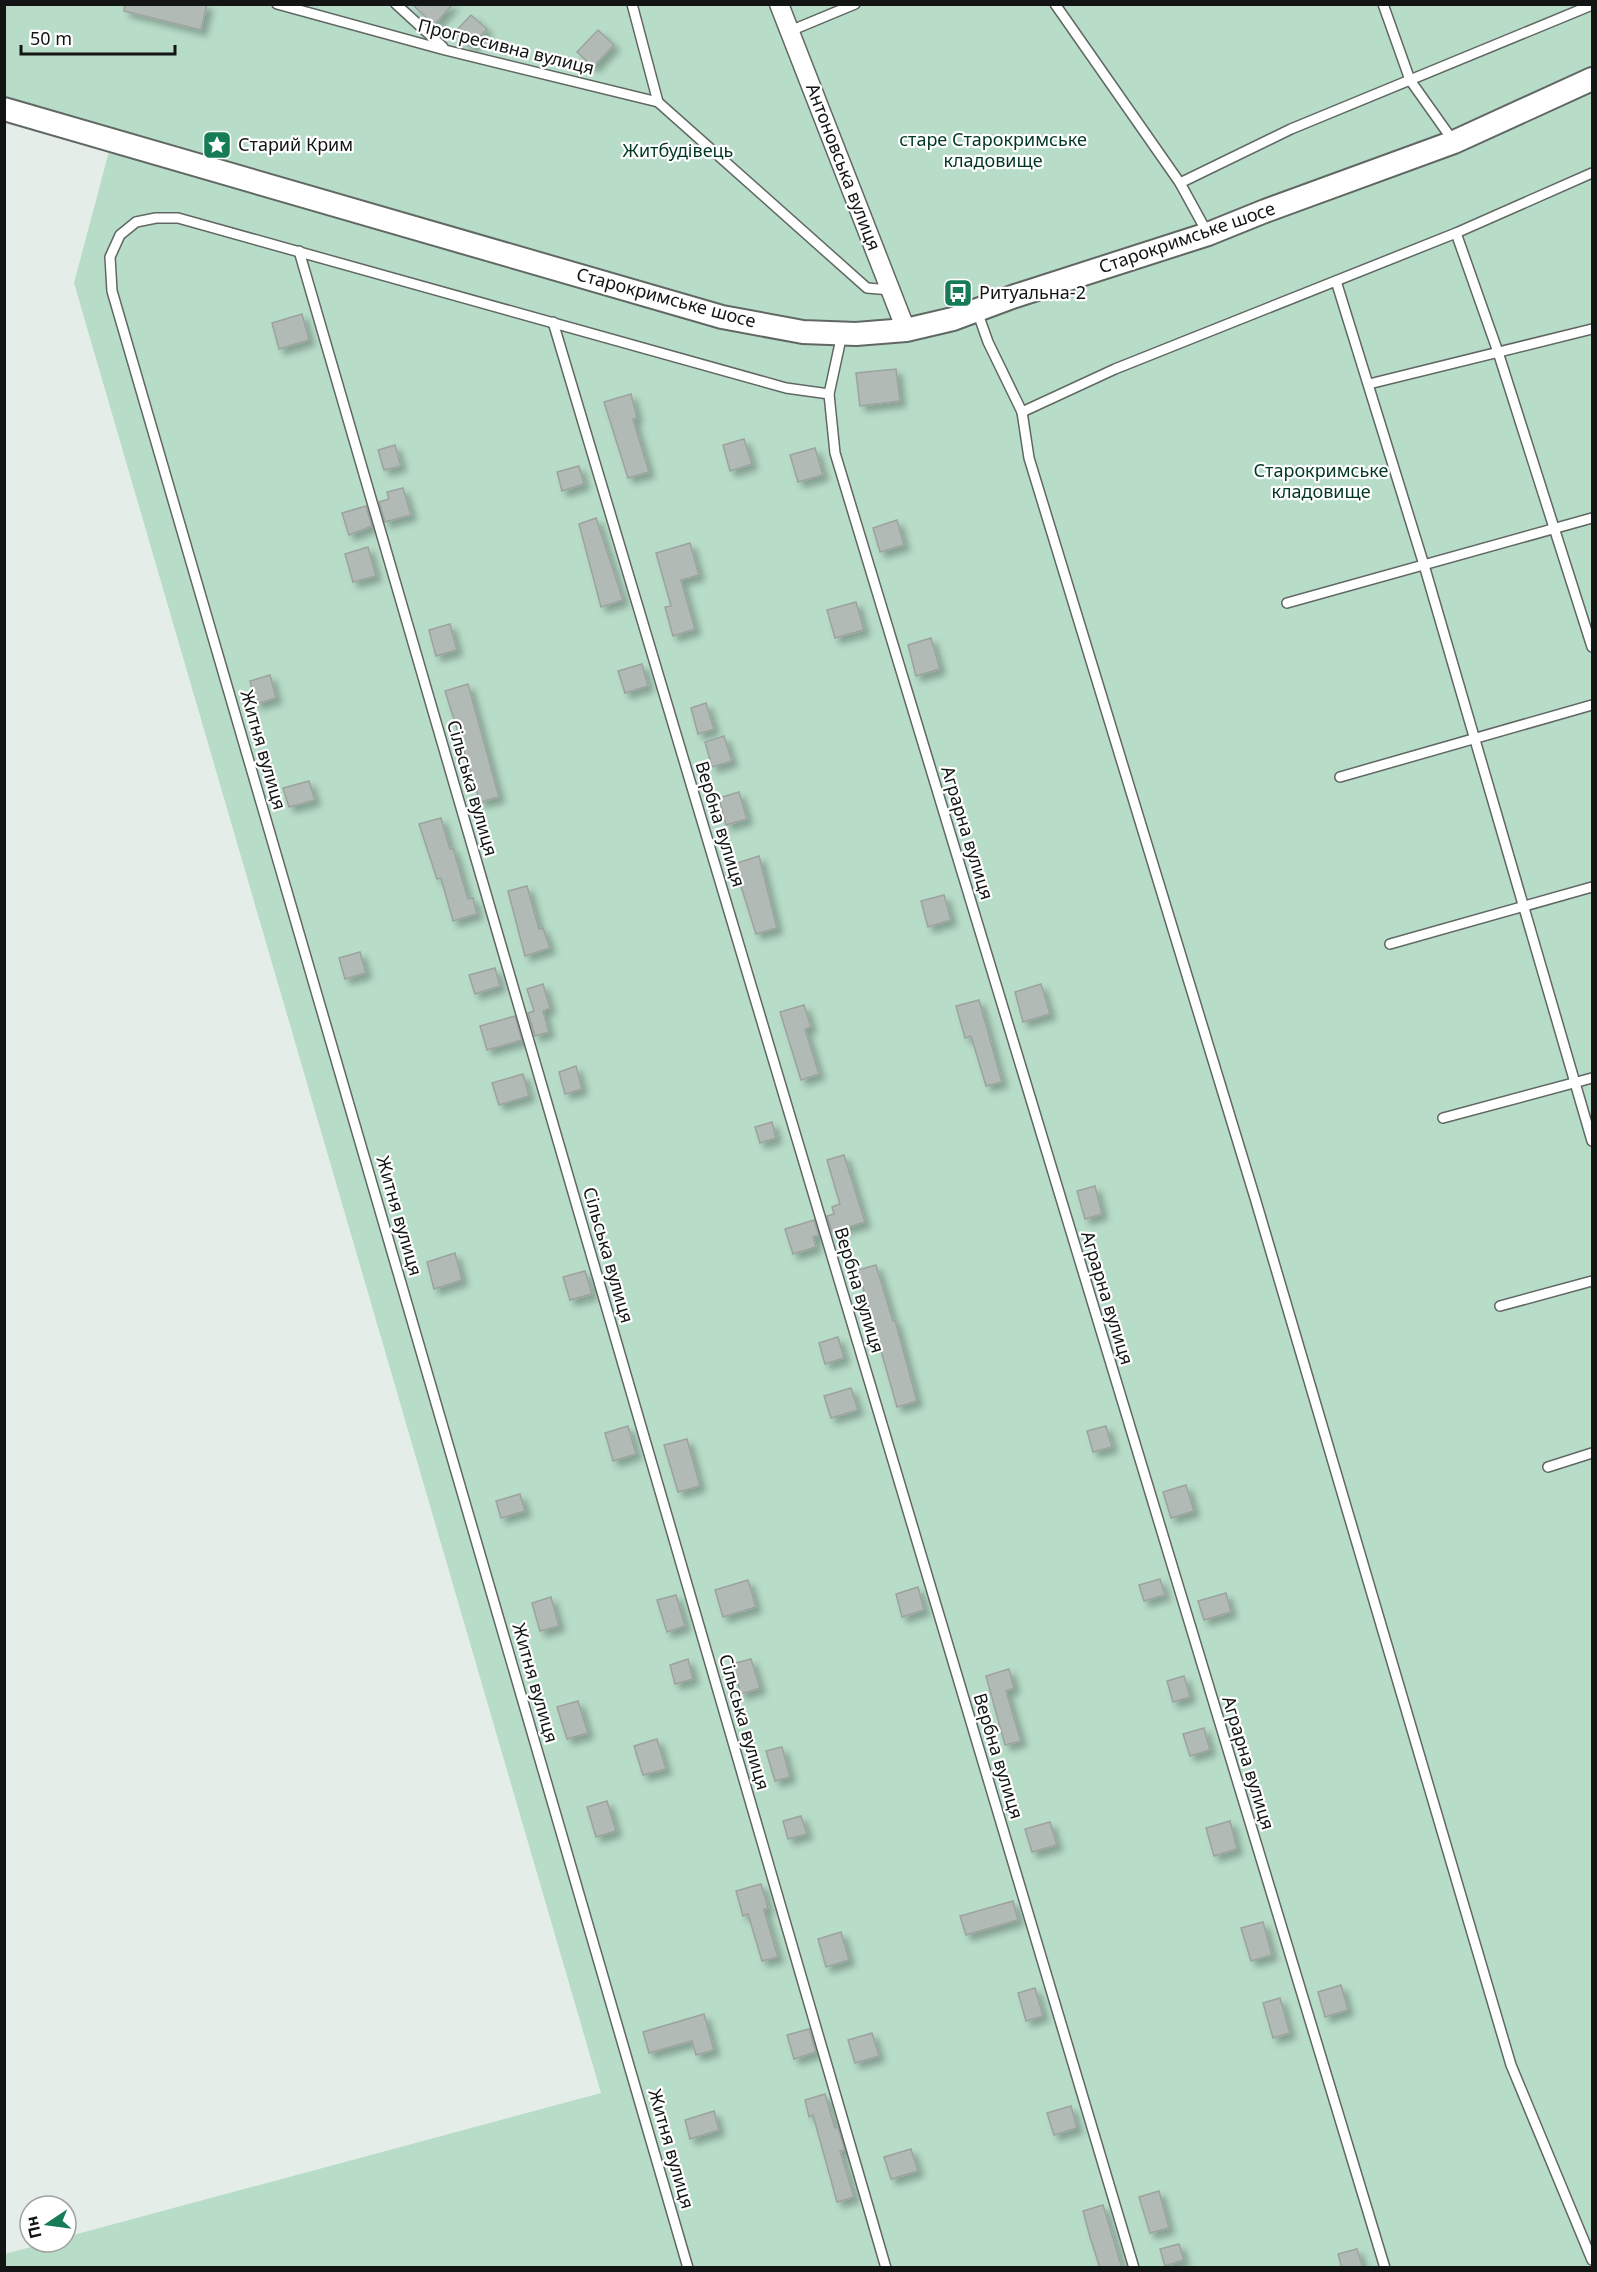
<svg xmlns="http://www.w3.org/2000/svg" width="1597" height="2272" font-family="'Noto Sans',sans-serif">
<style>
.green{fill:#b7dcc8}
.building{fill:#b2bab6;stroke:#9ca39f;stroke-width:1.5;filter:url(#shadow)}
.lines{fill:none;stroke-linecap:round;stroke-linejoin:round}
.service-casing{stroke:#616864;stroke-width:12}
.minor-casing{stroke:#616864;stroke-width:21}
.tertiary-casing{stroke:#616864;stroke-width:26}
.service{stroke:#fff;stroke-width:9}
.minor{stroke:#fff;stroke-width:18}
.tertiary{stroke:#fff;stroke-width:22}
.labels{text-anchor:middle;stroke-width:4.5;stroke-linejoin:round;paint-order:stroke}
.street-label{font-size:18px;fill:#121513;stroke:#fff}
.park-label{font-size:18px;fill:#003723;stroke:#fff}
.poi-label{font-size:18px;fill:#121513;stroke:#fff;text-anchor:start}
</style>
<defs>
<filter id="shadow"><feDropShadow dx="5.5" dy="5.5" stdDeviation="3" flood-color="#0004"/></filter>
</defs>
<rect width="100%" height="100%" fill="#e5ede9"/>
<polygon class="green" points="5,5 1592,5 1592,2267 5,2268 5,2254 49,2242 66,2242 66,2237 601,2093 74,283 112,140 5,109"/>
<g class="building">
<polygon points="125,4 207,4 201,30 124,11"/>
<polygon points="412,4 453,4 434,25"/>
<polygon points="471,15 487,29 471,47 455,32"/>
<polygon points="598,30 614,45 593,67 577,52"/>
<polygon points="302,314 309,340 279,349 272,323"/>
<polygon points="896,369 900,401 860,406 856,373"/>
<polygon points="631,394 637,418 633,419 649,472 628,478 604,402"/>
<polygon points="744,439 752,464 730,471 723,445"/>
<polygon points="395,445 401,466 384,470 378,450"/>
<polygon points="815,448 823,475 798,482 790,455"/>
<polygon points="579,466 584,484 562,491 557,472"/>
<polygon points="403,488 411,515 385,522 379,502 389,499 387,492"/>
<polygon points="366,506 372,526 349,535 342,513"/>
<polygon points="596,518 623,600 601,607 579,524"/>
<polygon points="897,520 904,545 880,552 873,528"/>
<polygon points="690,543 699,575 681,580 695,629 673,636 665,607 671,606 656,553"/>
<polygon points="368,547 376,576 353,582 345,554"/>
<polygon points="856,602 864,630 835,638 827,610"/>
<polygon points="450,624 457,650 436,656 429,630"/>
<polygon points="931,638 940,669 916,676 908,645"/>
<polygon points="642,664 648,686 625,693 618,671"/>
<polygon points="270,675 276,698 256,704 250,681"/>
<polygon points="468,684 499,797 480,802 445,691"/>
<polygon points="706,703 714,729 698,734 691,708"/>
<polygon points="724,736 732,761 712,767 705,742"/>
<polygon points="309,781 315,800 289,807 283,788"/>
<polygon points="739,792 747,819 726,825 719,798"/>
<polygon points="441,818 450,849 453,848 468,899 473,898 477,914 453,921 441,878 437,879 419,824"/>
<polygon points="759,856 777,928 756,934 734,864"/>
<polygon points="527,886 539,929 543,928 550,948 525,956 508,891"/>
<polygon points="944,895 951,920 928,927 921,901"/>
<polygon points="360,952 366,973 345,979 339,958"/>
<polygon points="495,968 500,986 475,994 469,975"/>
<polygon points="543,984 550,1008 543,1011 549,1032 535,1036 528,1013 534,1011 527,989"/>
<polygon points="1041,984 1050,1014 1023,1022 1015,992"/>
<polygon points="979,1000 1002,1082 986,1086 971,1036 965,1038 956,1006"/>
<polygon points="804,1005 811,1027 805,1029 819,1074 801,1080 780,1012"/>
<polygon points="515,1016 522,1040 487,1050 480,1026"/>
<polygon points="576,1066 582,1089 565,1094 559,1072"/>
<polygon points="523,1074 529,1096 499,1105 492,1083"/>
<polygon points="772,1122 776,1138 760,1143 755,1127"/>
<polygon points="844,1155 865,1222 832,1232 827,1216 834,1214 832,1207 840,1204 827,1160"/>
<polygon points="1095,1186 1102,1214 1085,1219 1077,1191"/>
<polygon points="814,1220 819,1235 813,1237 816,1247 793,1254 785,1229"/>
<polygon points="455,1253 462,1280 434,1289 427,1262"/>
<polygon points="876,1265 893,1321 895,1320 917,1401 897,1407 858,1270"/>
<polygon points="585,1271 592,1294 570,1300 563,1277"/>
<polygon points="838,1337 844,1358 825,1364 819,1343"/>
<polygon points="851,1388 858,1410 831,1418 824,1396"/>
<polygon points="628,1426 636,1454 613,1461 605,1433"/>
<polygon points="1106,1426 1112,1447 1093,1452 1087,1431"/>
<polygon points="687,1439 700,1486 678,1492 664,1445"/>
<polygon points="1186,1485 1194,1511 1171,1518 1163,1492"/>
<polygon points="520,1494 525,1511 501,1518 496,1501"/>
<polygon points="1160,1579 1165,1595 1144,1601 1139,1585"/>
<polygon points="748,1580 756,1607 723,1617 715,1590"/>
<polygon points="918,1587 924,1610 902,1617 896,1594"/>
<polygon points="1226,1593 1231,1612 1204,1620 1198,1601"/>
<polygon points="676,1595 685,1626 667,1632 657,1600"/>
<polygon points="551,1597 559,1626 540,1631 532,1603"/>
<polygon points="688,1659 693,1679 675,1684 670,1665"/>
<polygon points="751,1659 760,1688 741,1694 732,1664"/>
<polygon points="1009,1669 1014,1688 1006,1691 1021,1741 1005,1745 986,1676"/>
<polygon points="1184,1676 1190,1697 1173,1702 1167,1681"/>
<polygon points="578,1701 588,1733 567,1739 557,1707"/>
<polygon points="1204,1728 1210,1750 1190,1756 1183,1734"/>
<polygon points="657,1739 666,1769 643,1775 634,1746"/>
<polygon points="782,1747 790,1777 775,1781 766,1751"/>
<polygon points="607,1801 616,1831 596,1837 587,1807"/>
<polygon points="801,1816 807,1834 788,1839 783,1821"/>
<polygon points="1230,1821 1237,1849 1214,1856 1206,1828"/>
<polygon points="1050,1822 1057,1845 1032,1852 1025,1829"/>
<polygon points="761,1884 768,1908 764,1910 778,1957 762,1961 748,1914 743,1916 736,1891"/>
<polygon points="1013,1901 1018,1920 966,1935 960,1916"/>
<polygon points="1263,1922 1272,1955 1251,1961 1241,1928"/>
<polygon points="841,1932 849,1960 826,1967 818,1939"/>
<polygon points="1341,1985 1348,2010 1325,2017 1318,1992"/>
<polygon points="1035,1988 1043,2016 1026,2021 1018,1993"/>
<polygon points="1280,1998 1290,2033 1273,2038 1263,2003"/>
<polygon points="704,2014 714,2050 696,2055 692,2041 649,2053 643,2032"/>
<polygon points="809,2029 816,2052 794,2059 787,2035"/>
<polygon points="872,2033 879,2056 855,2063 848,2040"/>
<polygon points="825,2094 835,2128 838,2127 845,2150 840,2151 854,2197 837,2202 813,2115 809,2117 805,2100"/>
<polygon points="1071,2106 1077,2128 1054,2135 1047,2113"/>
<polygon points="714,2111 719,2130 690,2139 685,2120"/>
<polygon points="911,2149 918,2171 891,2179 884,2157"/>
<polygon points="1159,2191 1169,2228 1150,2233 1139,2197"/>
<polygon points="1103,2205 1122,2268 1100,2268 1090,2237 1083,2211"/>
<polygon points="1179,2244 1184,2260 1165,2266 1160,2249"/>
<polygon points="1357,2249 1363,2268 1342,2268 1338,2254"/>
</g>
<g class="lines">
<g class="service-casing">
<g id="service">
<polyline points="277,4 445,50 658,102 867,288 891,290"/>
<polyline points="396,4 443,47"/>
<polyline points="632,4 658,102"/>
<polyline points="1055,4 1180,183 1208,234"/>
<polyline points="1383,4 1410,80 1454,142"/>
<polyline points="790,31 855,4"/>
<polyline points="1180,183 1291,129 1592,5"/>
<polyline points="1456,233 1498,352 1592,647"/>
<polyline points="299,251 886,2268"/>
<polyline points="1336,281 1424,565 1592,1141"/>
<polyline points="977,311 988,342 1022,412 1029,458 1255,1198 1511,2065 1592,2260"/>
<polyline points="553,322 1134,2268"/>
<polyline points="842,334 829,394 835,453 1385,2268"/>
<polyline points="1369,384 1592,329"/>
<polyline points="1022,412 1115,369 1456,233 1592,173"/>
<polyline points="1287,603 1592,518"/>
<polyline points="1340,777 1592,705"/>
<polyline points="1390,944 1592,887"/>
<polyline points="1443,1118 1592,1078"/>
<polyline points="1500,1306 1592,1281"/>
<polyline points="1548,1467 1592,1453"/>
<polyline points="688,2268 112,291 110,257 120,235 136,222 156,218 178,218 786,388 829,394"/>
</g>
</g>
<g class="minor-casing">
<polyline id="minor" points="779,4 906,330"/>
</g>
<g class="tertiary-casing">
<polyline id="tertiary" points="4,109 722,317 803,332 856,334 906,330 953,319 1015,296 1208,234 1265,211 1454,142 1592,79"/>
</g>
<use href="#service" class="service"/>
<use href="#minor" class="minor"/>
<use href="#tertiary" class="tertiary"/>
</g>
<defs>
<g id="sight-square" transform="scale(1.5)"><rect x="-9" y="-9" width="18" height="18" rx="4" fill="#157c56" stroke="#fff"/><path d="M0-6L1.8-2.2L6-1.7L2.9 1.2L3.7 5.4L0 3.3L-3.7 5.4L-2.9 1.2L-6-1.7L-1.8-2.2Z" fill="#fff"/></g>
<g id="bus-square" transform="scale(1.5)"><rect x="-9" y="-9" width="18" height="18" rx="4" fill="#157c56" stroke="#fff"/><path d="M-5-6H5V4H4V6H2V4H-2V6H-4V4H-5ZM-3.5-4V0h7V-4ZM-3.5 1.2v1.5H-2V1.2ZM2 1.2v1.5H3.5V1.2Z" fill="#fff"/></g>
</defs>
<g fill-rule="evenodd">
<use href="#sight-square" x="217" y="145"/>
<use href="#bus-square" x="958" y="293"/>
</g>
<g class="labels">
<g class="street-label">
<text transform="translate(506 47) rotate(14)" y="6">Прогресивна вулиця</text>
<text transform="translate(843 167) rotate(69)" y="6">Антоновська вулиця</text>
<text transform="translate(1187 238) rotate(-19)" y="6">Старокримське шосе</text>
<text transform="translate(666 298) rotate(15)" y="6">Старокримське шосе</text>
<text transform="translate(263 750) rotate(74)" y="6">Житня вулиця</text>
<text transform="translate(472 788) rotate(74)" y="6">Сільська вулиця</text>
<text transform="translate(720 824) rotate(73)" y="6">Вербна вулиця</text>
<text transform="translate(967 833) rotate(73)" y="6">Аграрна вулиця</text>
<text transform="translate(399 1216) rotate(74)" y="6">Житня вулиця</text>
<text transform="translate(608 1255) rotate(74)" y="6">Сільська вулиця</text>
<text transform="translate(859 1290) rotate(73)" y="6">Вербна вулиця</text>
<text transform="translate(1107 1298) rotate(73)" y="6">Аграрна вулиця</text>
<text transform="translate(535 1683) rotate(74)" y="6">Житня вулиця</text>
<text transform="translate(744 1722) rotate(74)" y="6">Сільська вулиця</text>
<text transform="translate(998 1756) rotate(73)" y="6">Вербна вулиця</text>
<text transform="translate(1248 1763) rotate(73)" y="6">Аграрна вулиця</text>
<text transform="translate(671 2149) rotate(74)" y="6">Житня вулиця</text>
</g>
<g class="park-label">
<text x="993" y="146">старе Старокримське<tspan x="993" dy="21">кладовище</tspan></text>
<text x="678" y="157">Житбудівець</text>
<text x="1321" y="477">Старокримське<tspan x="1321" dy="21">кладовище</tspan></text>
</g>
<g class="poi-label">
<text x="238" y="151">Старий Крим</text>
<text x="979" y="299">Ритуальна-2</text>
</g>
</g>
<rect width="1597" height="2272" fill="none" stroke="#121513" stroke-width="12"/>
<g transform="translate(48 2224) rotate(257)"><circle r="28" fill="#ffffff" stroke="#a0a1a1" stroke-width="1.5"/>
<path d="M0-4.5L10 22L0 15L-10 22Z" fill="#157c56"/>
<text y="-9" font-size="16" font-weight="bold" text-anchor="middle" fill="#121513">Пн</text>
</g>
<path d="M21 45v9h154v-9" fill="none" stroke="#121513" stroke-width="3"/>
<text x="30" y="45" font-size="18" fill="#121513" stroke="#ffffff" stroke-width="4.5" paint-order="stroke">50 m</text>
</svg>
